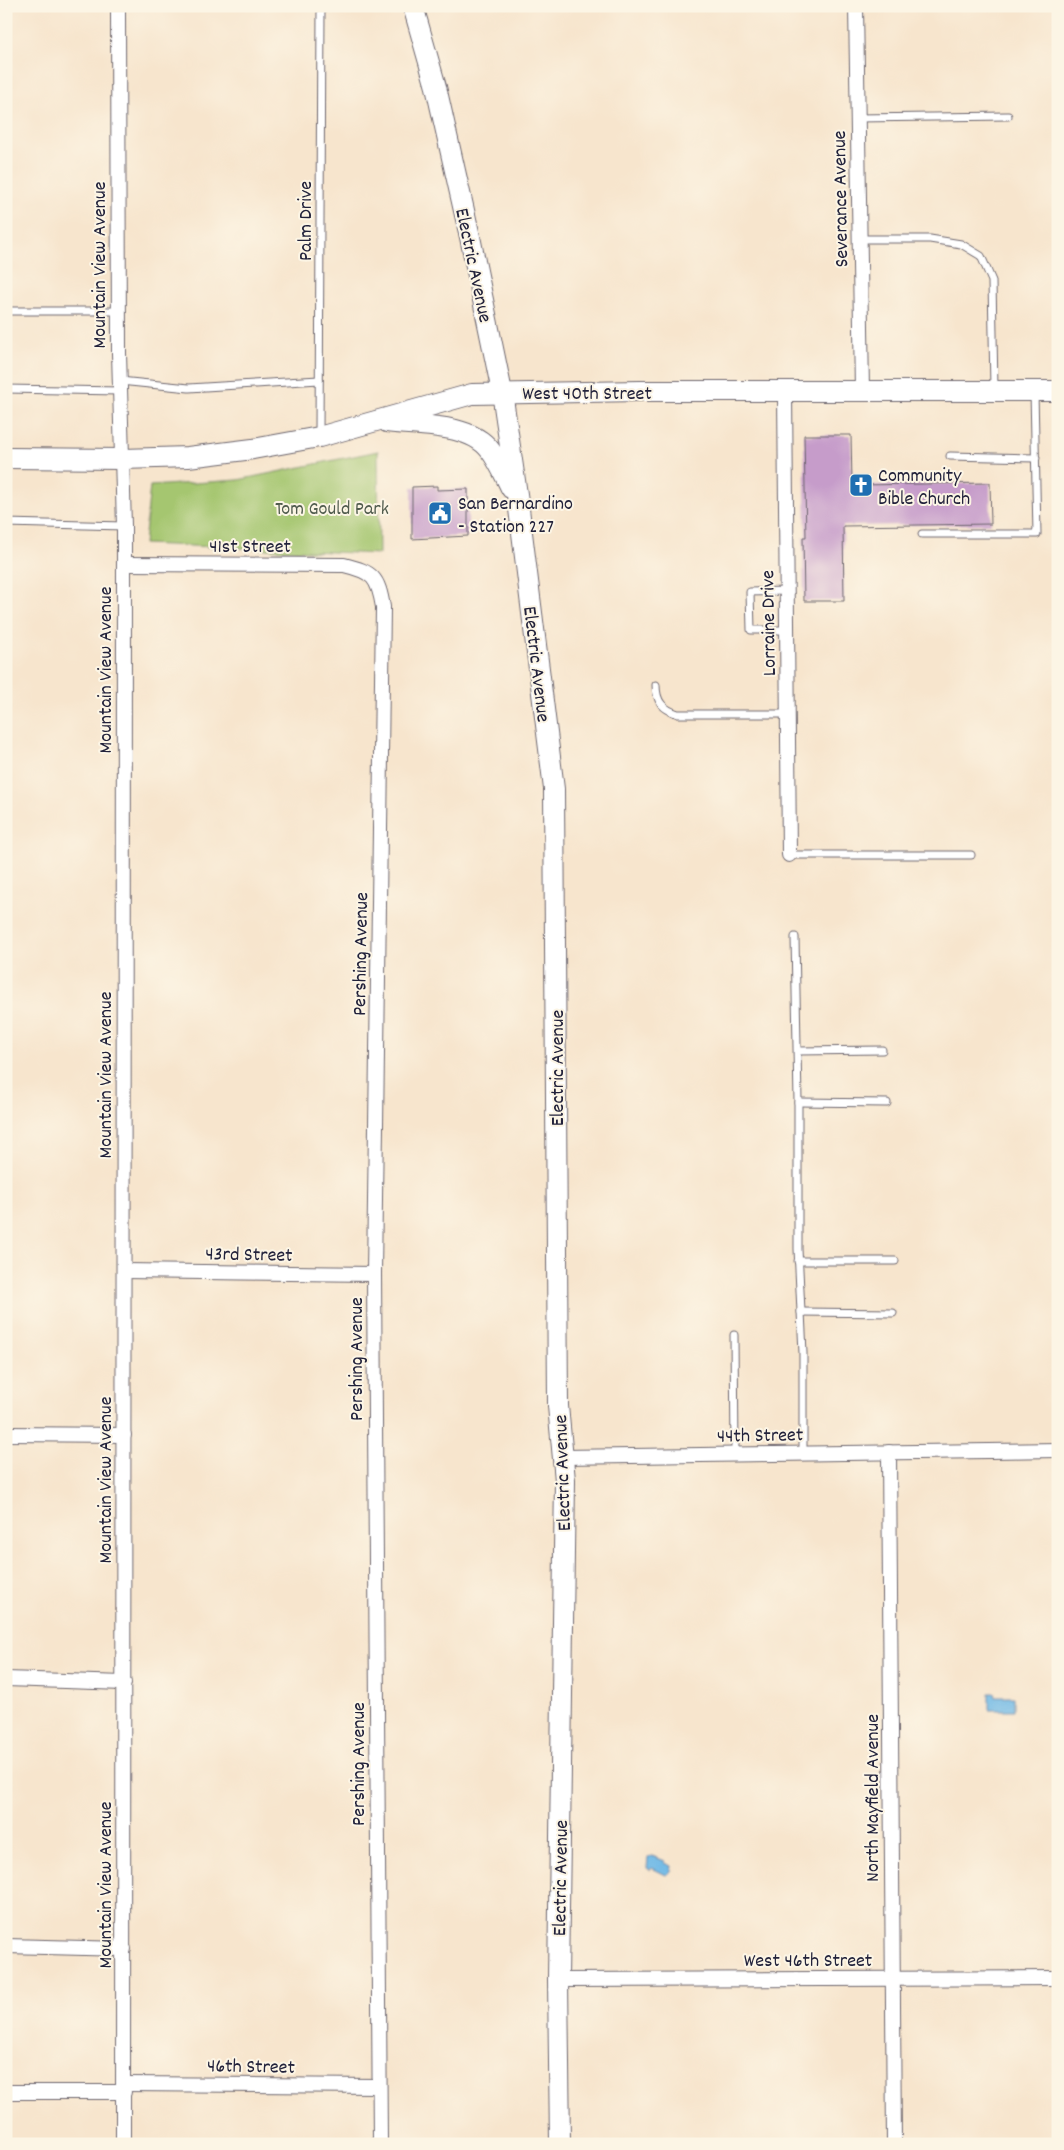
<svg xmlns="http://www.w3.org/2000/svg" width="1064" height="2150" font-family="Dekko,sans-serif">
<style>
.green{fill:#a5c66f;stroke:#647455}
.water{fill:#6db8e6;stroke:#486d90}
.building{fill:#c69cca}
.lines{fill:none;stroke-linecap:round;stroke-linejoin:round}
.lane-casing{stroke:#6d666e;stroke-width:9}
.street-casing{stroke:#6d666e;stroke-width:16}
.secondary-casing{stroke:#6d666e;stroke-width:22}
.lane{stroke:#fff;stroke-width:7}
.street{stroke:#fff;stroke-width:14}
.secondary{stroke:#fff;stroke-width:20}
.labels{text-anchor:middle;stroke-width:4;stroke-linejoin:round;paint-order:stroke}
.street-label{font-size:20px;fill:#22223b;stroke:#fcf5e5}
.poi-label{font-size:20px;fill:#22223b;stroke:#fcf5e5;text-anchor:start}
.park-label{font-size:20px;fill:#505b4d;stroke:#fcf5e5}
</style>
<rect width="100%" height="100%" fill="#fcf5e5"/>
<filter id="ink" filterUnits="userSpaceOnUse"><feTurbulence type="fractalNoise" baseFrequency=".02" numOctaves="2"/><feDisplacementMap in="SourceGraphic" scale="10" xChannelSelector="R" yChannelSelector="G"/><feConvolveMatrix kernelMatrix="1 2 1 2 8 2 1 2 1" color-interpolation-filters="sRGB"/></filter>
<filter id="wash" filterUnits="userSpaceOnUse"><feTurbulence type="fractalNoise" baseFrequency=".0096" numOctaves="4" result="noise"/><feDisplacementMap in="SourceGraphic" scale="20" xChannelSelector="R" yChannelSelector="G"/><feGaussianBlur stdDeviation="1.12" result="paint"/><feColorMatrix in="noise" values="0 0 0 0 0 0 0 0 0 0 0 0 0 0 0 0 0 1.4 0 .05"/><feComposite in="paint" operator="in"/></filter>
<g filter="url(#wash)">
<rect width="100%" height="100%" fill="#f7e5cd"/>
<polygon class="green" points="378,451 379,554 144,544 150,486 238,480"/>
<g class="water">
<polygon points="989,1693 994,1693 995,1697 1014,1697 1014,1710 989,1710"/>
<polygon points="652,1856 665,1861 665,1863 672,1866 671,1872 666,1875 652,1868 650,1870 647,1868 648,1858"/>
</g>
<g id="blocks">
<g class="building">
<polygon points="804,435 851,435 852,483 860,483 860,485 990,483 991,524 843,526 844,601 804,601 803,537 806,537"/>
<polygon points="437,486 437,490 468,489 468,536 412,539 412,487"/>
</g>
</g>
</g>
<g filter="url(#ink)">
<use href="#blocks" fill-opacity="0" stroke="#6d666e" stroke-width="1"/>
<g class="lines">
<g class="lane-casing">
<g id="lane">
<polyline points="858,118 1008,116"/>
<polyline points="860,239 930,239 961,244 981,256 992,281 994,388"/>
<polyline points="6,311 118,311"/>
<polyline points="120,381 189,388 319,380"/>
<polyline points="6,389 120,391"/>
<polyline points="319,436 321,6"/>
<polyline points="950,456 1036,458"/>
<polyline points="6,523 124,526"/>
<polyline points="922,534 1037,534 1034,392"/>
<polyline points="787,591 750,592 751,630 787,630"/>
<path d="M656 685C656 702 663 709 678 714H788"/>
<polyline points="789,855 971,855"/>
<polyline points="795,937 798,1102 798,1249 803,1353 803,1453"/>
<polyline points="798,1051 882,1050"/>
<polyline points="798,1102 887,1103"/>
<polyline points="798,1261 895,1261"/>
<polyline points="801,1312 893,1313"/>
<polyline points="734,1335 735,1454"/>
</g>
</g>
<g class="street-casing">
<g id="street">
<polyline points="118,6 119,353 124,526 123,2144"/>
<polyline points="856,6 862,391"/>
<polyline points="785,391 789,855"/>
<path d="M124 564 344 565C373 572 378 577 383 607L374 1274 380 2144"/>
<polyline points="124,1271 374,1274"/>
<polyline points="6,1434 124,1435"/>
<polyline points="889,1452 894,2144"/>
<polyline points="562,1457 1058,1450"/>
<polyline points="6,1679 124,1683"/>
<polyline points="6,1946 124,1949"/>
<polyline points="558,1980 1058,1978"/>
<polyline points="124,2084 379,2086"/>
<polyline points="6,2092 124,2092"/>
</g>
</g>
<g class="secondary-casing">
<g id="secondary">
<polyline points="413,6 436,87 470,237 502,392 518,501 554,789 558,1406 565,1480 558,1980 560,2144"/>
<path d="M387 422C418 426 470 423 490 450 499 462 505 476 511 488"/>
<polyline points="6,458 123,459 188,457 253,449 319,437 472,394 640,391 1058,391"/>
</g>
</g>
<use href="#lane" class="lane"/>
<use href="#street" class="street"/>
<use href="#secondary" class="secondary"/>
</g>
</g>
<defs>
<g id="church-square" transform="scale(1.25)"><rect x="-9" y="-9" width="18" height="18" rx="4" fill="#1f6fb2" stroke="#fcf5e5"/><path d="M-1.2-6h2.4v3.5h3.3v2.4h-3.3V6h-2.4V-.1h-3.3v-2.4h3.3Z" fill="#fff"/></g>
<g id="civic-square" transform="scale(1.25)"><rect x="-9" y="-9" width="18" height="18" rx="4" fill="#1f6fb2" stroke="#fcf5e5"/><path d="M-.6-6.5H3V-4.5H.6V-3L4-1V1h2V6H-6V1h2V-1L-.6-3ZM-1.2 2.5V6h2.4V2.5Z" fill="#fff"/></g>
</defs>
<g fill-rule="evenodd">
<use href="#church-square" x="861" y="485"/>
<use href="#civic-square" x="440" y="513"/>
</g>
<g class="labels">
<g class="street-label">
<text transform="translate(839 199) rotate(-91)" y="7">Severance Avenue</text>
<text transform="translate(304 221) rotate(-90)" y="7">Palm Drive</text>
<text transform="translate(98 265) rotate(-90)" y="7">Mountain View Avenue</text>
<text transform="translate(475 265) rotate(78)" y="7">Electric Avenue</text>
<text x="587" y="399">West 40th Street</text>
<text x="250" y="552">41st Street</text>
<text transform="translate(767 623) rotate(-91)" y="7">Lorraine Drive</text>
<text transform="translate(538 664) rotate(83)" y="7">Electric Avenue</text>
<text transform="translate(104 670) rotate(-90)" y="7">Mountain View Avenue</text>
<text transform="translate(359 954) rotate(-89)" y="7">Pershing Avenue</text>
<text transform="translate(556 1068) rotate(-90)" y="7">Electric Avenue</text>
<text transform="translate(104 1075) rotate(-90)" y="7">Mountain View Avenue</text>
<text transform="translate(249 1253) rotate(1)" y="7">43rd Street</text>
<text transform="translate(355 1359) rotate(-90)" y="7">Pershing Avenue</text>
<text transform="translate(760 1434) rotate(-1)" y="7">44th Street</text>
<text transform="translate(561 1473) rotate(-92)" y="7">Electric Avenue</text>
<text transform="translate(104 1480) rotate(-90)" y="7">Mountain View Avenue</text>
<text transform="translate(357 1764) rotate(-90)" y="7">Pershing Avenue</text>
<text transform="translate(871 1798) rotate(-90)" y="7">North Mayfield Avenue</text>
<text transform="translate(559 1878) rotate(-89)" y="7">Electric Avenue</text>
<text transform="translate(104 1885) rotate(-90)" y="7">Mountain View Avenue</text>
<text x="808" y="1966">West 46th Street</text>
<text transform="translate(251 2065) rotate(1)" y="7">46th Street</text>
</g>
<g class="poi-label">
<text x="878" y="481">Community<tspan x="878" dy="23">Bible Church</tspan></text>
<text x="458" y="509">San Bernardino<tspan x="458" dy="23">- Station 227</tspan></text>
</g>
<g class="park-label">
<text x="332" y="514">Tom Gould Park</text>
</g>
</g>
<rect width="1064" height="2150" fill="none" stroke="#fcf5e5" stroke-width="25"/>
</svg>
